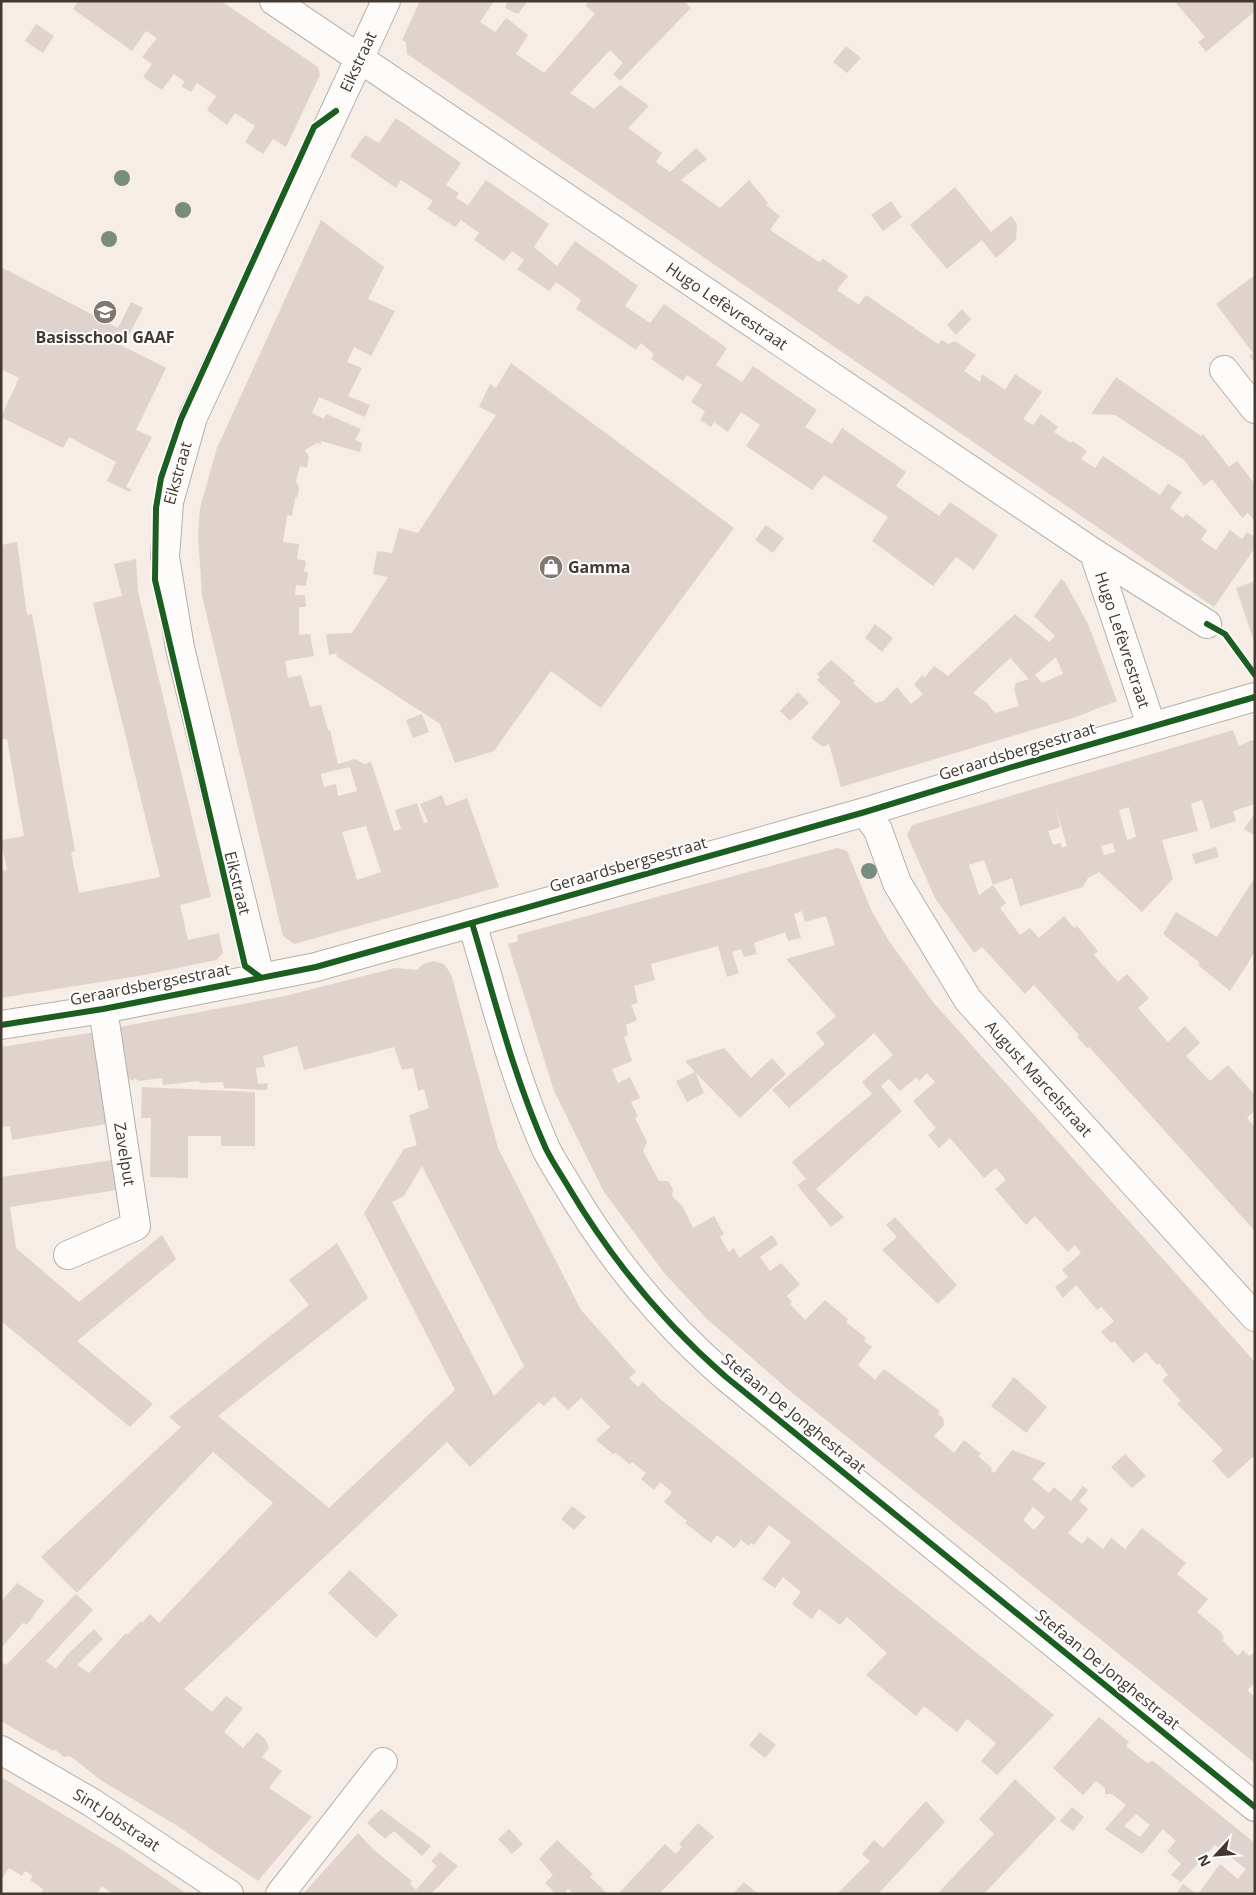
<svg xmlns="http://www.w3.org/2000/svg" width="1256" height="1895" font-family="'Open Sans',sans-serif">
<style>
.building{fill:#e0d3cd;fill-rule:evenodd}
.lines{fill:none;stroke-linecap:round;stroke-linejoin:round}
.minor-casing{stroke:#b7afa8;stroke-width:30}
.minor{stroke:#fefcfb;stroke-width:28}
.cycleway-casing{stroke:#fdfdfd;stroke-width:9}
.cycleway{stroke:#1b5e20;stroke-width:6}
.tree{fill:#788d7b}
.labels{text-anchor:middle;stroke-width:4;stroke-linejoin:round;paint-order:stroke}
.street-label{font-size:16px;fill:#433931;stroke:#fdfdfd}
.poi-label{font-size:16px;font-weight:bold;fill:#433931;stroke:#fdfdfd}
</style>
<rect width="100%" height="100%" fill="#f6ede6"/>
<g class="building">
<polygon points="78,1 221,1 318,67 320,75 286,147 273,139 263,154 245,142 255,126 235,113 227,125 207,110 216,96 197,83 191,92 181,86 185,82 174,74 162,90 143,77 152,64 142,57 157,38 146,31 132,51 73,9"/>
<polygon points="420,1 494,1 480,22 495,32 506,18 528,35 516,54 544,73 595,14 585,5 589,1 684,1 691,8 620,81 613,74 623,63 610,50 570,93 594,109 620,85 649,106 628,128 662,153 656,162 670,172 696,148 707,159 681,180 720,208 749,180 768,203 766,205 780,216 770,230 819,262 823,259 848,276 837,290 859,305 866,295 938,344 942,340 948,344 955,341 976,355 964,371 980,382 982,374 1005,390 1015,374 1042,392 1023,419 1033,425 1041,414 1058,427 1054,432 1071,443 1073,441 1087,451 1081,459 1095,468 1103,456 1160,495 1168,484 1182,492 1170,508 1183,518 1186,514 1207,530 1201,540 1216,550 1230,530 1242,539 1247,532 1255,537 1255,548 1214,607 407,54 406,42 402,40"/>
<polygon points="508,1 528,1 518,14 505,8"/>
<polygon points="1177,1 1255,1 1255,11 1206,52 1198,42 1205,37 1176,3"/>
<polygon points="36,24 54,36 43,53 25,41"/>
<polygon points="846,46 861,58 847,73 833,62"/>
<polygon points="396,118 461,163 446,185 459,193 456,198 468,205 486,180 549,224 534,247 557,266 575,241 638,286 625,306 650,323 664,304 727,348 716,365 742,382 753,366 817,410 805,427 832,444 842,428 906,472 896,486 939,516 950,502 998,535 974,570 956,557 933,586 872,541 888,517 824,475 812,490 746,446 760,425 741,412 728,432 714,422 711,427 700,420 705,411 691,402 702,385 687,375 683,381 651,359 654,354 641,343 636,350 576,309 581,300 556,282 549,291 517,269 524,260 512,251 504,261 474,240 479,233 461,220 455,227 427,209 433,201 401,180 396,188 350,156 365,135 379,143"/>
<polygon points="955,187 991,232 1011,216 1017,224 1016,240 996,258 982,240 947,269 910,225"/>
<polygon points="891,201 902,217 883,231 871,215"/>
<path d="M321 220 384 267 368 299 395 311 371 356 354 347 347 362 362 368 348 396 370 405 365 417 319 397 312 413 324 419 326 414 361 429 355 440 362 443 360 452 321 441V444L317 443 305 450 309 457 307 468 300 466 296 482 299 487 298 496 295 498 292 516 287 515 283 542 299 544 297 559 306 561 304 572H308L306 586 296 585 295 595H305L306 607H299V635L310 634 314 656 285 661 288 678 301 675 310 707 321 705 328 730H330L338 764 355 759 364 764 371 762 394 831 401 829 395 810 417 803 424 823 428 822 420 804 442 795 446 806 467 798 499 887 294 944 283 936 208 621 202 595 198 536 200 508 217 448ZM350 767 357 791 338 796 336 784 324 787 321 774ZM366 826 381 872 357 880 342 832Z"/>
<polygon points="1,267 118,328 131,302 143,308 128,337 118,331 113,341 166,368 136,430 152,437 126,487 132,490 130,492 107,481 116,462 69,437 63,448 1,417 19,378 1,369"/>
<polygon points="1255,275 1255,363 1249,356 1253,353 1216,304"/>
<polygon points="962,309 971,319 956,335 947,325"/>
<polygon points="511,363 734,528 601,708 551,671 494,751 455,763 440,724 336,656 338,653 329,655 326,634 352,633 388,577 373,574 377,551 392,553 399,528 418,533 496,415 479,407 490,384 496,388"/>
<polygon points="1116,377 1201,436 1203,434 1229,467 1237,461 1255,484 1255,521 1248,513 1242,518 1212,479 1204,486 1184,460 1115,415 1091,414"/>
<polygon points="766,525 784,538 773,553 755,540"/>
<polygon points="17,542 27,615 32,614 75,851 71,852 79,893 160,877 93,603 122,596 114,564 136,559 138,592 211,897 180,905 188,940 219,933 223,953 216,960 144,975 1,998 1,871 7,870 1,840 24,836 7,739 1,740 1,545"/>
<path d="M1061 579 1065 582 1088 624 1117 701 1073 718 841 787 829 744 823 747 811 738 841 702 817 680 820 677 817 674 831 660 855 681 853 683 875 703 883 701 897 687 911 704 923 694 914 685 922 675 925 677 934 666 948 676 1015 614 1049 642 1055 636 1034 616ZM1056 657 1063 674 1042 683 1035 675ZM1010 658 1029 679 1016 683 1014 689 1019 706 995 713 987 703 973 693Z"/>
<polygon points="1255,581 1255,641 1254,641 1236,588"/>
<polygon points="875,624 893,638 882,652 865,638"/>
<polygon points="798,692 809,703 790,721 780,711"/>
<polygon points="422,714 429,732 413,738 406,720"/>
<path d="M1233 730 1239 746 1252 740 1255 742V804L1233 811 1236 821 1211 829 1202 800 1191 804 1198 831 1162 840 1173 879 1142 912 1099 872 1088 878 1083 887 1020 906 1012 878 993 885 984 860 969 865 979 895 993 885 1006 903 1000 908 1020 935 1030 928 1039 938 1064 916 1074 928 1077 926 1098 951 1094 955 1118 982 1127 974 1149 998 1138 1008 1168 1042 1185 1026 1200 1043 1186 1056 1210 1081 1228 1065 1255 1095V1110L1247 1118 1255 1127V1231L1091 1049 1089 1047 1087 1048 1077 1037 1079 1035 1034 985 1025 994 982 947 974 953 935 898 907 835 912 825ZM1129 807 1136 837 1127 840 1119 810ZM1056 809 1067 846 1062 848 1061 843 1053 845 1048 831 1060 827ZM1113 843 1115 852 1104 855 1101 846Z"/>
<polygon points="1255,812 1255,836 1244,829"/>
<polygon points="1216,847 1219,857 1195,864 1192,854"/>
<path d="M837 848 847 851 872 912 889 941 933 1002 1255 1362V1458L1253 1457 1228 1479 1212 1461 1223 1450 1177 1404 1181 1401 1162 1380 1168 1375 1159 1363 1157 1365 1146 1352 1133 1363 1114 1341 1111 1343 1101 1332 1114 1321 1101 1307 1097 1310 1076 1285 1063 1298 1055 1287 1068 1277 1062 1270 1081 1253 1075 1245 1068 1252 1035 1216 1026 1225 995 1189 1006 1180 996 1168 984 1178 950 1138 939 1148 928 1135 936 1128 913 1101 935 1082 927 1073 919 1081 917 1077 900 1091 889 1079 881 1086 902 1111 816 1189 844 1217 831 1227 797 1185 806 1179 792 1162 872 1094 862 1082 893 1055 874 1033 789 1108 772 1090 825 1044 816 1033 836 1016 786 959 835 945 826 916 805 922 802 911 794 914 801 938 788 941 785 932 754 943 757 954 744 957 741 949 732 952 739 973 727 977 718 946 651 964 655 980 634 986 638 1003 631 1005 637 1020 626 1025 628 1035 624 1037 632 1061 612 1069 618 1083 630 1077 640 1098 631 1102 638 1116 635 1118 647 1142 643 1151 659 1181H668L673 1189 672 1196 683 1207 693 1228 714 1216 724 1234 720 1237 729 1252 734 1248 739 1258 772 1235 778 1244 760 1257 770 1271 781 1263 800 1284 787 1296 792 1302 790 1304 805 1320 825 1300 848 1319 846 1322 866 1338 864 1341 872 1347 858 1365 875 1380 884 1369 940 1411 938 1414 943 1418 944 1425 934 1436 954 1453 964 1440 981 1454 978 1456 992 1468 991 1471 994 1473 1012 1450 1046 1463 1032 1479 1049 1493 1054 1487 1071 1501 1083 1486 1088 1490 1079 1501 1088 1509 1068 1533 1082 1544 1088 1537 1103 1549 1111 1538 1125 1549 1142 1528 1186 1563 1177 1574 1208 1599 1197 1612 1221 1632 1224 1638 1222 1640 1238 1656 1243 1650 1249 1656 1255 1652V1683L1247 1690 1255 1697V1763L791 1392 707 1319 665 1274 604 1192 554 1091 508 944 518 941 517 935ZM1033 1507 1045 1517 1034 1530 1023 1520Z"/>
<polygon points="1255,877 1255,952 1230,991 1198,965 1200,963 1163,934 1176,912 1217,937"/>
<path d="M434 961 444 964 451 974 498 1148 581 1310 636 1372 629 1378 638 1387 643 1382 659 1398 1054 1715 997 1775 981 1761 996 1743 967 1719 957 1732 924 1706 916 1716 866 1675 887 1653 847 1617 840 1625 819 1609 812 1619 792 1604 801 1592 783 1577 775 1588 762 1579 791 1542 769 1525 754 1545 751 1543 749 1546 741 1540 734 1548 717 1535 711 1543 685 1523 687 1521 664 1502 672 1492 660 1482 654 1490 641 1479 646 1473 632 1462 630 1465 616 1453 613 1454 596 1440 610 1427 581 1398 568 1410 554 1396 544 1406 539 1402 470 1467 447 1442 184 1689 212 1712 226 1696 243 1708 224 1732 243 1748 257 1732 266 1740 269 1748 262 1757 282 1771 269 1788 312 1817 258 1881 176 1825 102 1781 70 1756 64 1757 54 1749 53 1751 1 1721V1662L6 1665 76 1594 93 1610 46 1661 56 1669 67 1655 94 1629 103 1639 77 1665 89 1673 126 1633 127 1635 141 1621 142 1623 150 1614 159 1623 273 1503 213 1452 77 1593 41 1557 181 1427 169 1417 309 1305 289 1280 337 1243 368 1298 218 1416 329 1508 455 1390 364 1213 404 1149 417 1145 409 1115 429 1108 424 1089 418 1091 413 1068 402 1070 394 1047 304 1070 297 1046 263 1056 265 1067 256 1068 258 1084 268 1083 267 1090 224 1088 223 1082 200 1083 199 1081 163 1085 162 1078 139 1081 135 1078 133 1081 122 1074 114 1028 285 996 395 968 417 970 423 964ZM422 1166 524 1366 494 1396 392 1202 404 1196Z"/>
<polygon points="96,1032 112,1123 12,1140 10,1126 1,1127 1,1047"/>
<polygon points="724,1048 751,1078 772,1058 786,1074 740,1118 695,1072 704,1093 687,1102 676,1081 695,1072 685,1061"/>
<polygon points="142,1087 255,1092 255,1146 221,1146 221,1136 188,1136 188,1178 150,1177 151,1118 141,1118"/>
<polygon points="118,1159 123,1189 10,1207 16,1248 79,1302 162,1235 176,1259 77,1341 153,1404 130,1427 1,1321 1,1177"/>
<polygon points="895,1217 957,1285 938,1304 882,1250 897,1237 886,1225"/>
<polygon points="1014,1377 1047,1407 1026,1433 991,1406"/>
<polygon points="1125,1454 1146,1476 1132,1488 1111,1467"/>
<polygon points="572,1506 586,1517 574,1530 561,1519"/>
<polygon points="350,1570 398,1615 376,1638 328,1593"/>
<polygon points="17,1583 44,1601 27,1625 23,1623 1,1648 1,1602"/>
<path d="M1099 1717 1129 1742 1126 1746 1147 1763 1153 1761 1255 1843V1894H1198L1220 1864 1238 1879 1246 1869 1215 1845 1181 1882 1171 1875 1181 1864 1167 1851 1176 1841 1163 1829 1142 1854 1105 1829 1126 1805 1112 1794H1105V1788L1096 1781 1083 1795 1053 1768ZM1136 1814 1150 1825 1140 1837 1124 1826Z"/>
<polygon points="760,1732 776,1745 765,1758 749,1745"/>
<polygon points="1,1777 124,1851 187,1894 113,1894 102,1886 97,1894 41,1894 43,1889 30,1880 33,1876 25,1871 22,1876 9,1868 1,1880"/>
<polygon points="1015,1779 1056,1818 984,1894 937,1894 994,1834 979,1819"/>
<polygon points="926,1801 945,1822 878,1894 837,1894 870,1861 862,1854 874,1840 883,1848"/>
<polygon points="1072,1807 1084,1817 1073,1831 1060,1821"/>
<polygon points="381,1809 431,1846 422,1856 394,1831 385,1839 367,1823"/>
<polygon points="698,1823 714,1837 659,1894 618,1894 665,1844 676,1854 682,1847 679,1844"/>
<polygon points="509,1829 523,1844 512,1854 498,1839"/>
<polygon points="358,1833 374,1850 412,1881 410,1884 416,1890 437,1866 431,1861 440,1852 458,1866 431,1894 303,1894"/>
<polygon points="557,1840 593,1874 590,1877 608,1894 573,1894 568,1889 564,1894 556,1894 545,1883 553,1875 539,1859"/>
<polygon points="744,1882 758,1894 733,1894"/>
<polygon points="1183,1884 1197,1894 1176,1894"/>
</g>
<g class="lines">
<g class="minor-casing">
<g id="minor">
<path id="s1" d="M274 1 1094 553 1151 725"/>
<polyline points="1224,370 1255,409"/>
<polyline points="1094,553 1207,624"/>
<path id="s2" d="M865 812 878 830 897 883 968 1000 1255 1317"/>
<path d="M472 923C495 1000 513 1075 546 1149 553 1163 562 1176 569 1188 611 1259 664 1323 726 1377L1255 1807"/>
<path id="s3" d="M260 977 180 648 165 557 169 502 193 417 386 1"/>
<polyline points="1,1025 103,1009 316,967 865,812 1012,767 1255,697"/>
<polyline points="68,1255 136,1226 103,1009"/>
<path id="s4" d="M1 1750 91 1802 229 1894"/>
<polyline points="280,1894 383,1762"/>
</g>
</g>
<use href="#minor" class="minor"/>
<g class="cycleway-casing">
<g id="cycleway">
<polyline points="1207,624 1225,634 1255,675"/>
<path d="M472 923C495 1000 513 1075 546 1149 553 1163 562 1176 569 1188 611 1259 664 1323 726 1377L1255 1807"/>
<polyline points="260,977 245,966 155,580 156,508 161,478 181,419 314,127 336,111"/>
<polyline points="1,1025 103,1009 316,967 865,812 1012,767 1255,697"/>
</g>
</g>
<use href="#cycleway" class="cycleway"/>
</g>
<g class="tree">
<circle cx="122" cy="178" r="8"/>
<circle cx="183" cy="210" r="8"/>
<circle cx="109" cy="239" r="8"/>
<circle cx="869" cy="871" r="8"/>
</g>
<defs>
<g id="school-disc" transform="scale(1.25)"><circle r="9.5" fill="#827870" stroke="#fdfdfd"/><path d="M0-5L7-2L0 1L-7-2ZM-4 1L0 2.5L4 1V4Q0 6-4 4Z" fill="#fff"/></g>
<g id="shop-disc" transform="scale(1.25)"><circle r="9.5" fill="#827870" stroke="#fdfdfd"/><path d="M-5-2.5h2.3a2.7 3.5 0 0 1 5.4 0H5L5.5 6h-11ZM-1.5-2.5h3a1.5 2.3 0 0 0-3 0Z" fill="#fff"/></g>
</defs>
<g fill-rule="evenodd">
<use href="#school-disc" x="105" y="312"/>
<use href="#shop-disc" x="551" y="567"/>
</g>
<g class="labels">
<g class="street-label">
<text dy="6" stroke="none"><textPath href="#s3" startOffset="966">Eikstraat</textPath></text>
<text dy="6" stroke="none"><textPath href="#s1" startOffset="546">Hugo Lefèvrestraat</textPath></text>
<text dy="6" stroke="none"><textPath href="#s3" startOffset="516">Eikstraat</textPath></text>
<text dy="6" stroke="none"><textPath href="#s1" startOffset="1080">Hugo Lefèvrestraat</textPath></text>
<text transform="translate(1017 751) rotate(-17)" y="6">Geraardsbergsestraat</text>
<text transform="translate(628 864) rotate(-16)" y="6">Geraardsbergsestraat</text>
<text transform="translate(238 883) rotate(76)" y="6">Eikstraat</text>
<text transform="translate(150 984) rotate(-11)" y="6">Geraardsbergsestraat</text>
<text dy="6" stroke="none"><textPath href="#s2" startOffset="321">August Marcelstraat</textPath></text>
<text transform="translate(125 1154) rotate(81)" y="6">Zavelput</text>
<text transform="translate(794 1413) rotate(39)" y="6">Stefaan De Jonghestraat</text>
<text transform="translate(1108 1669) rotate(39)" y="6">Stefaan De Jonghestraat</text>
<text dy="6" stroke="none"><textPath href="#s4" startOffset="135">Sint Jobstraat</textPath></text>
</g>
<g class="poi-label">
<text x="105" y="343">Basisschool GAAF</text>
<text x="568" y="573" text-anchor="start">Gamma</text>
</g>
</g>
<rect width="1256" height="1895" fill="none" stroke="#433931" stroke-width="5"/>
<g transform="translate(1216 1855) rotate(244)" stroke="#fdfdfd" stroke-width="4" paint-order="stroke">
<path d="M0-4L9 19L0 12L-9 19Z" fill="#433931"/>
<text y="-8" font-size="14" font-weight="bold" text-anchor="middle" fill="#433931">N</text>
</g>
</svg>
